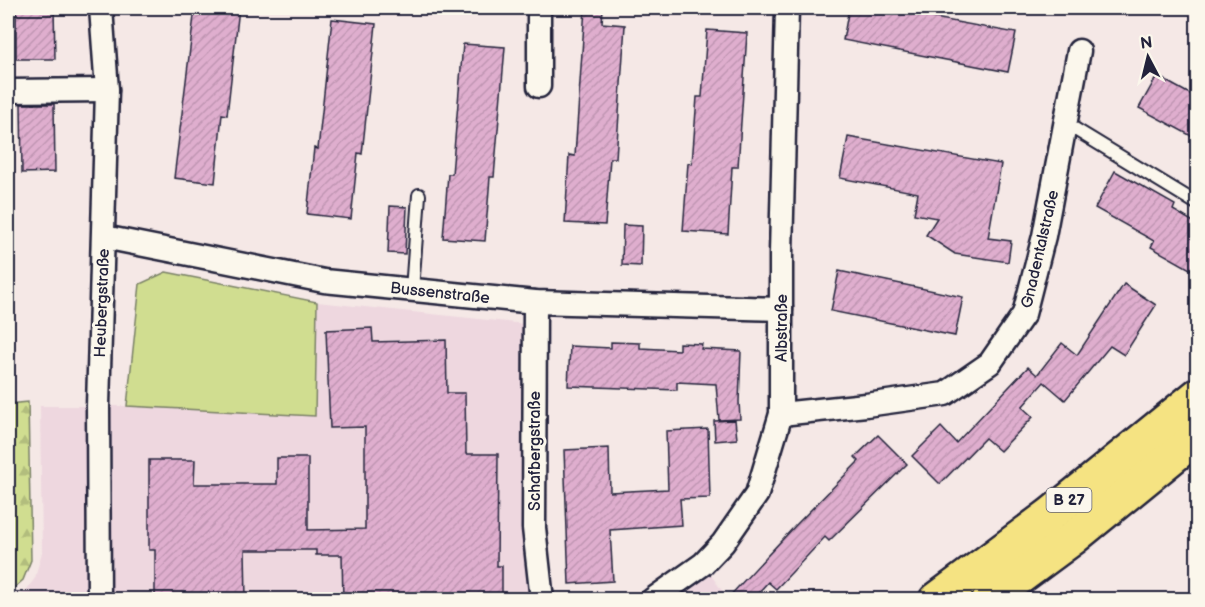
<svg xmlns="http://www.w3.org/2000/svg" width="1205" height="607" font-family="'Balsamiq Sans',sans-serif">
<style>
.built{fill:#eed7df}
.forest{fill:url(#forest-firs);stroke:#798066;stroke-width:1.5}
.green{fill:#d0dd90;stroke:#798066;stroke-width:1.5}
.building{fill:url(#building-hatch);stroke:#22223b;stroke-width:1.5}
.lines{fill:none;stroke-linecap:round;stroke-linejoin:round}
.lane-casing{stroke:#22223b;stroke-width:16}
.street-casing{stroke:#22223b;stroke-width:27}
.highway-casing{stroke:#22223b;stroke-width:38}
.lane{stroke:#fbf7ec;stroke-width:12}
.street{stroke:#fbf7ec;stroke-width:22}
.highway{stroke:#f5e382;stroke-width:33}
.labels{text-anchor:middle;stroke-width:6;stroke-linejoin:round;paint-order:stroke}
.shield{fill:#fbf7ec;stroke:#636270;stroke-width:1.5}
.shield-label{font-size:15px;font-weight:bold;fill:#22223b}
.street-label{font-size:16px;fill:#22223b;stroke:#fbf7ec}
</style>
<defs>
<pattern id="forest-firs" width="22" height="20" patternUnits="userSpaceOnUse" patternTransform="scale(1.5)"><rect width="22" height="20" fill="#d0dd90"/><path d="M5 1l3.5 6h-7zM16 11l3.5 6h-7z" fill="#b2bd7d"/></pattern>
<pattern id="building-hatch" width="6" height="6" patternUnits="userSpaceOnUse" patternTransform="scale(1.5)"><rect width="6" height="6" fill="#dfaece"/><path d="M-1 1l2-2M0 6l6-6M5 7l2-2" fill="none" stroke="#bf95b2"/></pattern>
</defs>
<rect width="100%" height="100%" fill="#f5e8e6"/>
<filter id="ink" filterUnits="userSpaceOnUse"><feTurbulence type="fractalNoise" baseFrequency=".0167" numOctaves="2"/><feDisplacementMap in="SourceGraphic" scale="12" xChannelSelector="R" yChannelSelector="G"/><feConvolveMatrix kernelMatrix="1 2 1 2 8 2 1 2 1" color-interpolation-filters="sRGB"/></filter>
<g filter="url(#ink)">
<g class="built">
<polygon points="462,8 531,8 531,14"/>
<polygon points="317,302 535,325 542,599 14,600 25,592 35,578 42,552 40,406 127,406 315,416"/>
<polygon points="703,564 728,599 652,600"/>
</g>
<polygon class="forest" points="28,402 31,560 23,580 8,593 8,404"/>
<polygon class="green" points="166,272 317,302 315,416 127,406 140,284"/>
<g class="building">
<polygon points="16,8 54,8 55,59 16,59"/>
<polygon points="195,8 239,8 227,115 222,114 215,183 174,178"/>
<polygon points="585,8 603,8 602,23 625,25 616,158 610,158 605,225 565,223 569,155 575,156"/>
<polygon points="849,8 881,8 1016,33 1008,72 843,40"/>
<polygon points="332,19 376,24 362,154 358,153 351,219 307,214 314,148 318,149"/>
<polygon points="707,30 747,33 738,167 732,167 728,234 683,231 688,163 692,164 697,97 702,97"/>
<polygon points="463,44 505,47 494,177 490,177 485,241 443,238 448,174 452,174"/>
<polygon points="1157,76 1197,98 1197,139 1139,108"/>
<polygon points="21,104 54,104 55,172 22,173"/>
<polygon points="848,137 1001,164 988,238 1011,241 1008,262 955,254 926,235 937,218 914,214 918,193 840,178"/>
<polygon points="1115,171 1175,205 1173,210 1197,224 1197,273 1151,247 1154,241 1095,208"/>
<polygon points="390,206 407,207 405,254 388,253"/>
<polygon points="623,225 642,226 641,266 622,265"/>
<polygon points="839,271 963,297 955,336 831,311"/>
<polygon points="1124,284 1156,305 1124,355 1110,346 1065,400 1044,382 1022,407 1033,417 1000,451 985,438 940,484 912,456 941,427 956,443 1028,367 1037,375 1062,343 1077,355"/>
<polygon points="372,328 373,342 446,340 447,393 465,393 466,454 498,454 497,566 502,566 502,600 343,600 342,555 316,555 316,550 245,550 246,600 155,600 155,550 149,550 149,460 195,460 194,484 277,484 277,458 308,458 308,530 365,529 365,427 330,428 326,330"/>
<polygon points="611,342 640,343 640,348 679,350 679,343 702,344 701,349 741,351 739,402 740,419 719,420 716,384 677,382 677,390 568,386 570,346 611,348"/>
<polygon points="735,420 737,439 715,441 714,421"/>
<polygon points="708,429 710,498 680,499 682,525 610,530 613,581 569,584 564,450 609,448 610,492 668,489 666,431"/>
<polygon points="878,435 907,464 829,541 825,537 776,589 768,582 752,600 726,600 795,526 859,461 855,457"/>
</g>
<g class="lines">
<g class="lane-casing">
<g id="lane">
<polyline points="1065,123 1198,204"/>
<polyline points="412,290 419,195"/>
</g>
</g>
<g class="street-casing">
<g id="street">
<polyline points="539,8 539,86"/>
<polyline points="8,91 107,90"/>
<polyline points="104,237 324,281 535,302 781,309"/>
<polyline points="535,302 534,528 542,600"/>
<polyline points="781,414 866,405 945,394 990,363 1024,314 1044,236 1079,51"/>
<polyline points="99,600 98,406 107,90 101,8"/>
<polyline points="652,600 703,564 723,543 757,494 781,414 781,254 787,8"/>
</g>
</g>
<g class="highway-casing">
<g id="highway">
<polyline points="936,600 1050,515 1198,395"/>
<polyline points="989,600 1073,538 1198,436"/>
</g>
</g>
<use href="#lane" class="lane"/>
<use href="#street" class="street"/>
<use href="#highway" class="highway"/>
</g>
</g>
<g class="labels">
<rect class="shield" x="1046.5" y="488" width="45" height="24" rx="4.5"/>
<g class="shield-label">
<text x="1069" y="505">B 27</text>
</g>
<g class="street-label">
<text transform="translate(1039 249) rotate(-77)" y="6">Gnadentalstraße</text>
<text transform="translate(440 292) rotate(6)" y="6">Bussenstraße</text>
<text transform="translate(101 303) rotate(-88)" y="6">Heubergstraße</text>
<text transform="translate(781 328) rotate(-90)" y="6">Albstraße</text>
<text transform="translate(534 451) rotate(-90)" y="6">Schafbergstraße</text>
</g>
</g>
<rect width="1205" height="607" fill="none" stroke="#fbf7ec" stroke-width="30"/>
<rect x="15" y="15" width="1175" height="577" fill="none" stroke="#22223b" stroke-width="2" filter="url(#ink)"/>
<g transform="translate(1148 57) rotate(353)" stroke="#fbf7ec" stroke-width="4.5" paint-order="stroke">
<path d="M0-4.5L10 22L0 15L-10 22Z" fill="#22223b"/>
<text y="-9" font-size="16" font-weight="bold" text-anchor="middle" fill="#22223b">N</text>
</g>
</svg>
